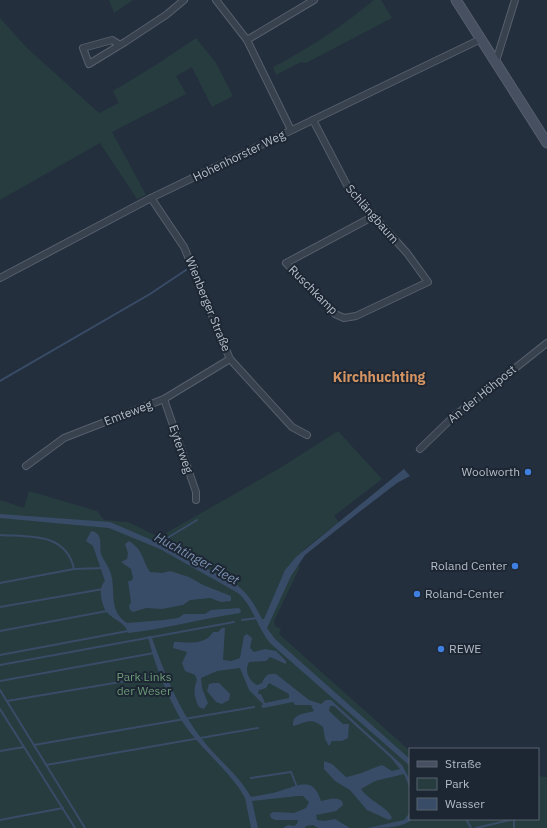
<svg xmlns="http://www.w3.org/2000/svg" width="547" height="828" font-family="'IBM Plex Sans',sans-serif">
<style>
.green{fill:#263c3f}
.water{fill:#394c67;fill-rule:evenodd}
.lines{fill:none;stroke-linecap:round;stroke-linejoin:round}
.stream{stroke:#394c67;stroke-width:2}
.street-casing{stroke:#565f6c;stroke-width:8}
.secondary-casing{stroke:#565f6c;stroke-width:11}
.street{stroke:#38414e;stroke-width:6}
.secondary{stroke:#465061;stroke-width:9}
.shop-dot{fill:#3f7fe0;stroke:#1d2633;stroke-width:1.5}
.labels{text-anchor:middle;stroke-width:4;stroke-linejoin:round;paint-order:stroke}
.street-label{font-size:12px;fill:#b4bcc9;stroke:#1d2633}
.poi-label{font-size:12px;fill:#b4bcc9;stroke:#1d2633;text-anchor:end}
.park-label{font-size:12px;fill:#6b9a76;stroke:#1d2633}
.water-label{font-size:13px;font-style:italic;fill:#7c92b1;stroke:#1d2633}
.quarter-label{font-size:14px;font-weight:bold;fill:#d59563;stroke:#1d2633}
</style>
<rect width="100%" height="100%" fill="#242f3e"/>
<g class="green">
<polygon points="109,0 133,0 114,13"/>
<path d="M374 0H381L392 18 306 63 301 62 276 75 273 67C309 49 342 26 374 0Z"/>
<polygon points="0,18 27,48 99,113 119,103 113,91 159,63 196,38 216,63 233,96 212,107 192,67 176,76 186,94 112,132 146,195 137,199 100,143 0,200"/>
<polygon points="338,431 382,479 334,516 339,522 306,548 293,561 300,567 274,621 275,626 281,629 279,634 410,751 410,819 538,819 538,776 547,777 547,828 0,828 0,500 24,508 29,491 97,511 104,520 128,522 159,537 280,468"/>
</g>
<g class="water">
<path d="M404 469 410 476 397 483 358 513 305 555 291 576 267 628 275 639 410 759V766L271 644C257 628 254 607 238 593L160 549 109 528 0 518V514L110 522 168 547 237 585C249 595 255 605 262 619H264L285 570 296 557Z"/>
<path d="M91 531C104 533 99 546 101 554 103 560 108 565 110 571 117 590 107 610 127 623L164 620 178 618 184 614H205L211 610 239 608 241 611 240 613C204 618 165 629 128 633 126 622 111 619 106 611 101 603 98 587 105 581L93 546 86 541Z"/>
<path d="M129 541C144 551 141 558 150 572L162 573 170 571 189 577 203 585 231 596V601L221 602 210 598 190 600 183 605 162 609 146 608 133 612 130 610 129 606 131 602 128 581H131L133 578 131 569 121 562 127 559 128 553 125 544Z"/>
<path d="M222 628H225L223 660 231 661 240 658 244 636 247 634 252 638 250 648 254 652 265 649 276 651 286 661V664L270 657 266 661 249 662C244 671 249 681 257 685L262 683C265 676 268 673 276 674L309 700 321 704 326 700H331L402 765 410 780V789L404 774 375 781 361 789C370 802 387 806 392 818L389 820 367 810 350 790 335 781 324 769V761L332 764 346 777C359 775 370 769 382 765L392 771 400 769 391 758 334 706H330L329 711 343 724H349L348 738 342 741H332L329 746 325 739 323 727C311 717 307 722 293 726 292 713 305 714 314 711L311 705H295L293 702 263 708 261 706 263 704 249 690 240 668 217 671 201 678 202 688 208 703 204 709 199 707C194 697 193 690 197 680L195 675 185 671 182 663 187 652 173 648 174 642C187 642 205 646 213 632H218ZM269 683 289 694V698L265 703 261 694H258L259 690 266 688Z"/>
<path d="M148 636H150L152 638C165 674 178 709 202 739 218 760 239 775 251 797 261 795 271 794 280 791 298 786 313 775 321 801 329 800 334 796 342 801L343 805 336 811 316 815 317 820 324 821 335 819 350 828H318L313 825 306 826 305 828H283L288 825 294 826 297 824 298 820H275L271 818 270 814 273 812 294 813 306 808 309 802 303 796H298L252 801 258 828H251L245 798 239 788C223 766 202 749 186 727 171 706 153 662 148 636Z"/>
<polygon points="213,683 219,683 230,694 229,700 222,704 216,702 207,691 209,684"/>
<path d="M410 812V819H413C402 828 385 828 368 828L404 820Z"/>
</g>
<g class="lines">
<g class="stream">
<polyline points="0,381 150,294 186,270"/>
<path d="M0 535C29 537 66 532 74 569"/>
<polyline points="160,545 164,540 197,520"/>
<polyline points="0,583 74,569 104,568"/>
<polyline points="0,607 103,589"/>
<polyline points="242,620 257,618"/>
<polyline points="0,631 107,611"/>
<polyline points="0,655 128,631"/>
<polyline points="0,665 234,622"/>
<polyline points="0,681 154,653"/>
<polyline points="0,690 85,828"/>
<polyline points="7,701 162,675"/>
<polyline points="0,709 75,828"/>
<polyline points="34,745 254,707"/>
<polyline points="0,751 24,747"/>
<polyline points="46,765 258,728"/>
<polyline points="251,778 291,772 297,787"/>
<polyline points="466,819 471,828"/>
<polyline points="0,820 63,808"/>
<polyline points="476,828 514,819 514,828"/>
</g>
<g class="street-casing">
<g id="street">
<polyline points="216,0 247,40 291,130"/>
<polyline points="247,40 314,0"/>
<polyline points="120,45 112,40 83,48 89,64 120,45 125,42 166,15 184,0"/>
<polyline points="496,61 515,0"/>
<polyline points="313,120 349,189 407,253 428,282 356,316 344,318 335,314 286,263 372,217"/>
<polyline points="151,198 184,247 230,359 292,427 307,435"/>
<polyline points="0,278 151,198 481,39"/>
<polyline points="164,399 196,492 196,500"/>
<polyline points="420,449 452,418 547,343"/>
<polyline points="26,466 64,438 164,399 230,359"/>
</g>
</g>
<g class="secondary-casing">
<polyline id="secondary" points="456,0 547,143"/>
</g>
<use href="#street" class="street"/>
<use href="#secondary" class="secondary"/>
</g>
<g class="shop-dot">
<circle cx="528" cy="472" r="4"/>
<circle cx="515" cy="566" r="4"/>
<circle cx="417" cy="594" r="4"/>
<circle cx="441" cy="649" r="4"/>
</g>
<g class="labels">
<g class="street-label">
<text transform="translate(239 156) rotate(-26)" y="4">Hohenhorster Weg</text>
<text transform="translate(372 214) rotate(49)" y="4">Schlängbaum</text>
<text transform="translate(313 290) rotate(45)" y="4">Ruschkamp</text>
<text transform="translate(208 304) rotate(68)" y="4">Wienberger Straße</text>
<text transform="translate(482 394) rotate(-39)" y="4">An der Höhpost</text>
<text transform="translate(128 413) rotate(-21)" y="4">Emteweg</text>
<text transform="translate(181 449) rotate(71)" y="4">Eyterweg</text>
</g>
<g class="poi-label">
<text x="520" y="476">Woolworth</text>
<text x="507" y="570">Roland Center</text>
<text x="425" y="598" text-anchor="start">Roland-Center</text>
<text x="449" y="653" text-anchor="start">REWE</text>
</g>
<g class="park-label">
<text x="144" y="681">Park Links<tspan x="144" dy="14">der Weser</tspan></text>
</g>
<g class="water-label">
<text transform="translate(197 558) rotate(29)" y="5">Huchtinger Fleet</text>
</g>
<g class="quarter-label">
<text x="379" y="382">Kirchhuchting</text>
</g>
</g>
<rect x="409" y="748" width="130" height="72" fill="#1d2633" stroke="#59626f"/>
<rect x="417" y="761" width="20" height="6" fill="#465061" stroke="#59626f"/>
<text x="445" y="768" font-size="12" fill="#b4bcc9">Straße</text>
<rect x="417" y="778" width="20" height="12" fill="#263c3f" stroke="#59626f"/>
<text x="445" y="788" font-size="12" fill="#b4bcc9">Park</text>
<rect x="417" y="798" width="20" height="12" fill="#394c67" stroke="#59626f"/>
<text x="445" y="808" font-size="12" fill="#b4bcc9">Wasser</text>
</svg>
